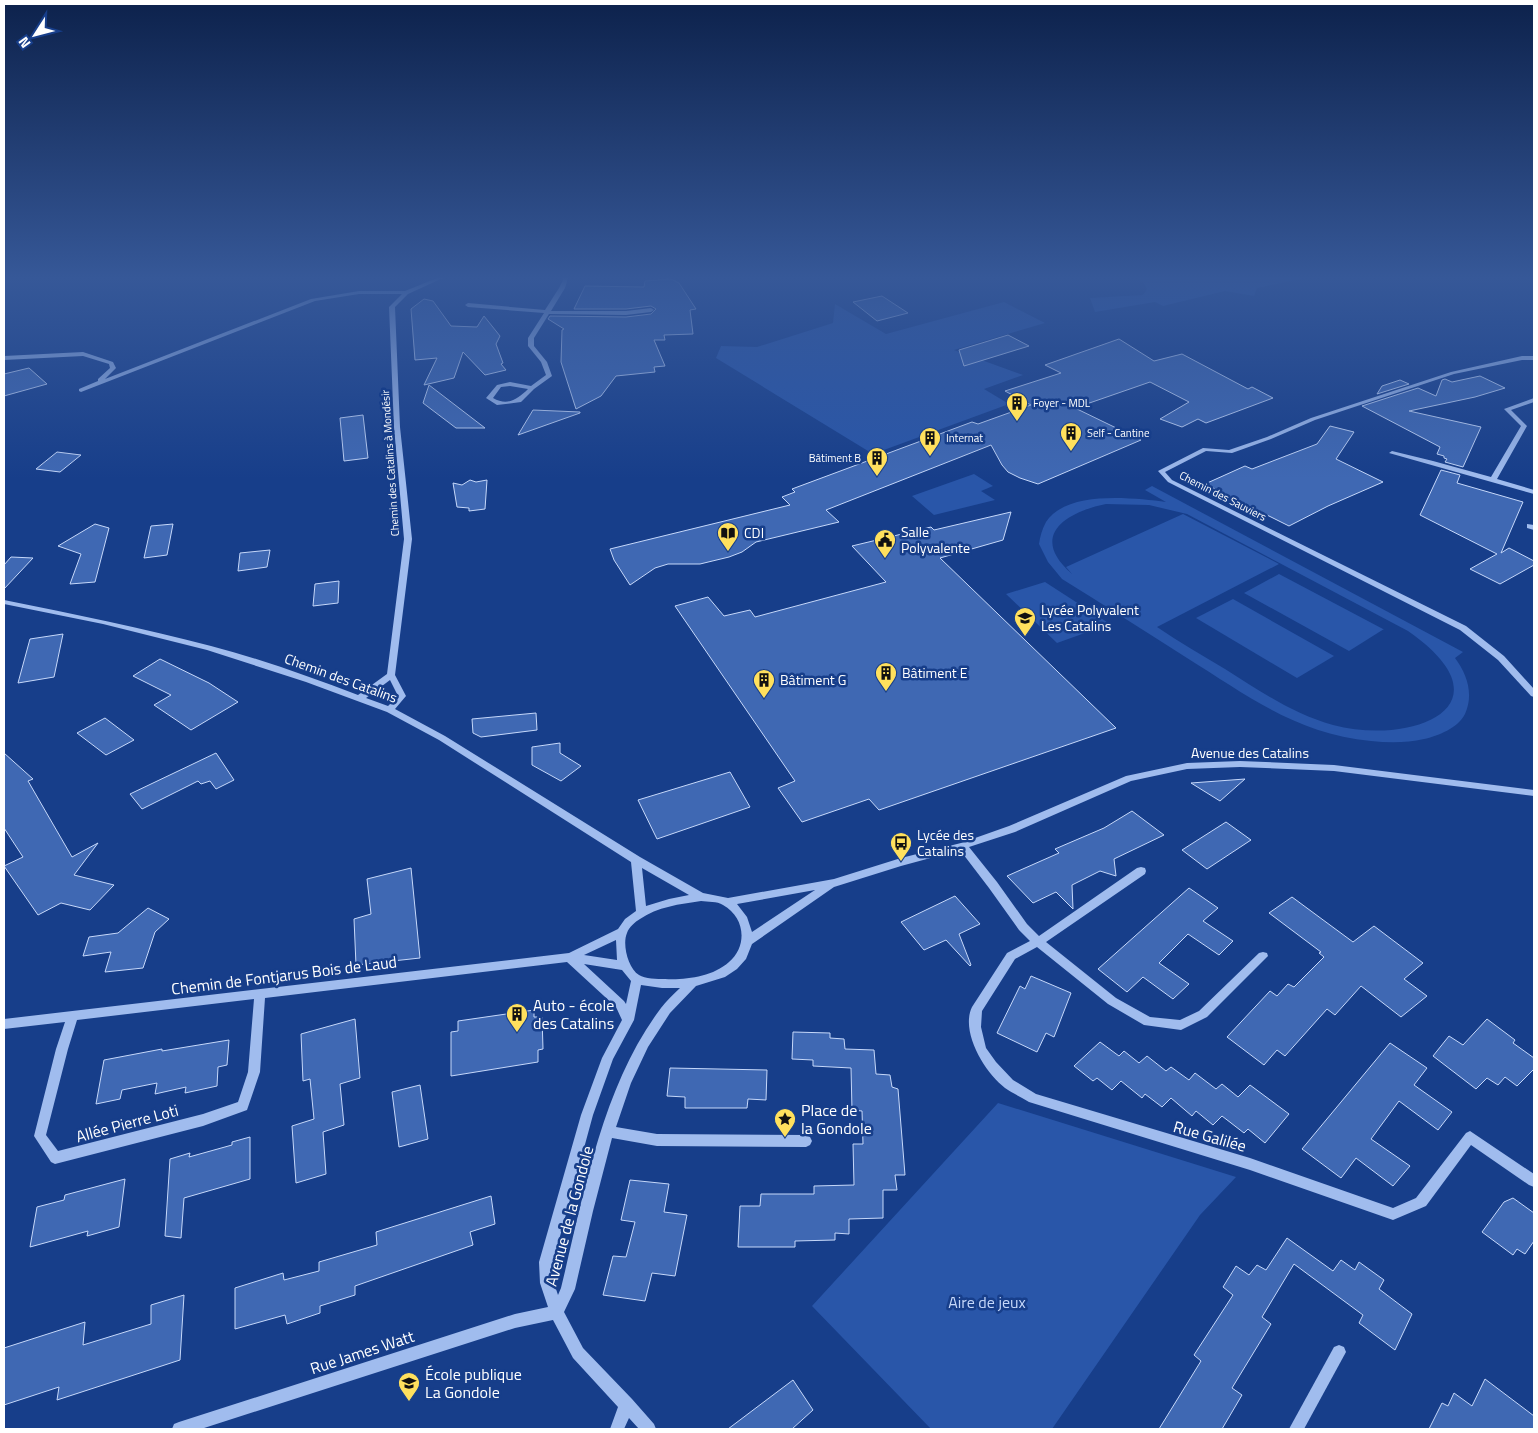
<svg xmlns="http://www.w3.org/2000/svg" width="1538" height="1433" font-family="'Titillium Web',sans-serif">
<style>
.green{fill:#2956a9;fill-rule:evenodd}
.building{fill:#3f68b3;stroke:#c6d8fa}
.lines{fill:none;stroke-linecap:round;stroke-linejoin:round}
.minor{fill:#a0bcee;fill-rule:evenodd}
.labels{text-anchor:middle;stroke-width:5;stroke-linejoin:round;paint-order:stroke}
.far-poi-label{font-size:11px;fill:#fff;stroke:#173e8a;text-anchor:start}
.far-street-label{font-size:11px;fill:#fff;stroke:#173e8a}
.poi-label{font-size:14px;fill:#fff;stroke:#173e8a;text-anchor:start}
.street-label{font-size:14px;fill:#fff;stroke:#173e8a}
.near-street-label{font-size:16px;fill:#fff;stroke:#173e8a}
.near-poi-label{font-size:16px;fill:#fff;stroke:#173e8a;text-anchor:start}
.near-park-label{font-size:16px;fill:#c6d8fa;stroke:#173e8a}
</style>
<rect width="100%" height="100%" fill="#173e8a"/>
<g class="green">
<polygon points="1135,278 1305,278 1257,288 1254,296 1225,291 1163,306 1155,302 1095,312 1090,298 1143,295 1147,289 1143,282"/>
<polygon points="1004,302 1045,323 954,350 1023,375 984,389 1009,404 873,454 716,358 721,346 757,347 833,323 835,304 886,334"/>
<polygon points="974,474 993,486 981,491 995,500 934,515 912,496"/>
<path d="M1152 486 1463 652 1455 658C1467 674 1474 694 1465 714 1458 728 1438 736 1424 739 1407 743 1389 743 1371 741 1297 734 1248 696 1187 658 1145 631 1104 605 1062 579L1048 562 1039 544C1040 537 1042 529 1046 522 1067 490 1133 498 1166 502L1145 490ZM1106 504 1149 505 1187 514 1408 631C1514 705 1414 746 1333 725 1293 714 1260 691 1225 669 1202 655 1179 642 1157 627L1279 564 1183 514 1066 567 1072 574C1028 536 1066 512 1106 504Z"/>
<polygon points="1279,574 1383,629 1384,629 1349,651 1244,593"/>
<polygon points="1045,582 1110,624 1057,643 1006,594"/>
<polygon points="1233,599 1334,656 1297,678 1196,618"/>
<polygon points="998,1103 1236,1177 1200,1215 1052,1429 931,1429 812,1306"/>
</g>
<g class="building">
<polygon points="671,279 679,283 696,309 690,310 693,334 664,335 665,340 654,340 665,366 654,367 655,372 616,376 601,396 576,409 561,362 562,330 564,329 548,319 550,316 626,317 651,314 656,309 651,306 626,309 574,309 585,286 644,287 645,281"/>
<polygon points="882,296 908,313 877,321 853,302"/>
<polygon points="424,299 433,301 451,326 477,327 484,316 500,336 496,344 503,363 501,364 506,370 485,375 463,352 454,378 424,385 437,358 415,360 411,309"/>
<polygon points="1008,335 1029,346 964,366 959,350"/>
<polygon points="1119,339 1154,361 1182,354 1248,389 1252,387 1273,398 1206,423 1198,419 1182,427 1160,419 1189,402 1150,382 1075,408 1141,440 1038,484 1020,478 1008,472 1002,465 991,445 826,510 839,522 756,542 742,552 729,557 700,564 668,564 655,568 630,585 614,560 610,549 790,505 782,497 795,492 792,489 972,422 978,424 1031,405 1005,391 1061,373 1045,365"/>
<polygon points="29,368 47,384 4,396 4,374"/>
<polygon points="1480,376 1505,388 1475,397 1409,411 1481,427 1463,467 1445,462 1447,459 1444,458 1444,456 1437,454 1440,447 1362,406 1418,388 1436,396 1442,380 1445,379 1452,382"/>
<polygon points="1400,380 1409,384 1377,394 1382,386"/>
<polygon points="429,385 485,428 456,428 423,403"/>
<polygon points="533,410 580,412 580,413 518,435"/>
<polygon points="363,415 368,458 344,461 340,418"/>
<polygon points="1330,426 1354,432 1336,459 1383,482 1328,506 1289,526 1205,484 1245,466 1252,469 1317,444"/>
<polygon points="57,452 81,455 60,472 36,469"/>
<polygon points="1441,470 1460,475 1457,483 1523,502 1501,553 1509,548 1534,561 1534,565 1500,584 1470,569 1497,554 1420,515"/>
<polygon points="470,480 476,482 487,480 485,509 469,511 469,508 457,507 453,483 462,485"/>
<polygon points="1011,512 1003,540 940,558 1116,728 879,810 869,799 802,822 778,788 795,781 675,606 708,597 724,616 750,610 755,617 886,582 852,546 931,527 934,530"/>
<polygon points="95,524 109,528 95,582 70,584 81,554 58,546"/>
<polygon points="173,524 167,555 144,558 151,526"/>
<polygon points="270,550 267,567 238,571 240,553"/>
<polygon points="11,557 33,558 4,589 4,565"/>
<polygon points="339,581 338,603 313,606 315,584"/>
<polygon points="63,634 54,677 18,683 30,639"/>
<polygon points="160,659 209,683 238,702 191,730 154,705 171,695 133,676"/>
<polygon points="536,713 537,730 481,737 473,733 472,719"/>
<polygon points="105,718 134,740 106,755 77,733"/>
<polygon points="560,743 560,753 581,766 561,781 532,765 532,747"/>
<polygon points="4,753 33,779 28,781 72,857 98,843 74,875 114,885 90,910 61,903 38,915 4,866 23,857 4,828"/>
<polygon points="216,753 234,780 216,789 210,781 201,784 198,781 142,809 130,794"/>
<polygon points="730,772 750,807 657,839 638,800"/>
<polygon points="1245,779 1220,801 1191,783"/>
<polygon points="1132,811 1164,835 1114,859 1116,876 1100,871 1072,885 1073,909 1056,892 1033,903 1007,876 1059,853 1055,849 1104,828"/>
<polygon points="1226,822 1251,840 1207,869 1182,850"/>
<polygon points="411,868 420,958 356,965 354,919 371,914 367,879"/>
<polygon points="1189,888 1218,908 1203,921 1233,941 1219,955 1188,934 1159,963 1189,984 1173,999 1143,977 1127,992 1098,969"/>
<polygon points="955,896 980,924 959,934 971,965 970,966 946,940 924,950 901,922"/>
<polygon points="1292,897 1353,942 1374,926 1423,963 1404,979 1427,996 1401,1017 1361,986 1335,1015 1327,1009 1285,1056 1277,1050 1264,1065 1227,1037 1270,991 1277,996 1288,984 1294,987 1324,957 1319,953 1321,952 1269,913"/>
<polygon points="148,908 169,919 155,932 143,968 105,972 111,952 83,956 89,937 118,933"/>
<polygon points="1031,976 1071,993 1054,1037 1046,1033 1037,1052 997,1033 1020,986 1025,989"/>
<polygon points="534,1010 534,1017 542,1017 543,1049 538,1050 538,1062 451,1076 451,1032 458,1031 458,1021"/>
<polygon points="355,1019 360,1078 340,1084 344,1125 323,1132 326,1174 296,1183 292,1126 314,1119 310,1079 303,1081 301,1034"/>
<polygon points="1487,1019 1515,1040 1513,1043 1534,1058 1534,1069 1517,1086 1505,1077 1498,1085 1487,1078 1476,1089 1433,1056 1449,1036 1463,1045"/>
<polygon points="793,1032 830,1033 830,1038 844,1039 845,1049 874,1050 876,1074 890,1075 892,1087 898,1089 905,1175 895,1175 897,1190 883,1190 883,1218 849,1219 849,1234 835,1233 835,1240 795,1241 795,1247 738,1247 740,1206 760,1206 761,1194 814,1194 814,1186 854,1185 853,1144 863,1144 862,1111 852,1110 851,1068 813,1066 813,1060 792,1059"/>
<polygon points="229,1040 227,1065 218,1067 217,1086 185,1093 186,1087 155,1094 157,1083 122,1090 120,1099 96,1104 104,1060 162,1049 162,1051"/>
<polygon points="1100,1042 1119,1056 1124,1051 1139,1063 1147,1056 1166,1071 1171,1067 1189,1080 1195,1073 1216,1089 1222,1084 1238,1097 1250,1085 1289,1114 1265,1143 1248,1129 1244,1133 1222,1116 1213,1125 1196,1111 1192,1116 1171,1098 1162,1107 1145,1094 1142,1098 1121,1081 1112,1090 1097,1078 1093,1081 1074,1066"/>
<polygon points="1390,1043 1427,1068 1414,1085 1452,1112 1438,1130 1399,1101 1371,1139 1410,1166 1393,1186 1356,1158 1341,1178 1302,1149"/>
<polygon points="670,1068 767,1070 766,1100 748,1099 747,1108 685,1108 685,1097 667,1096"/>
<polygon points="420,1085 428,1139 399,1147 392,1092"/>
<polygon points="250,1137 250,1179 184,1198 181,1238 165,1236 170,1159 190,1153 189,1157 232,1145 232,1142"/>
<polygon points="125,1179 119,1227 87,1236 88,1231 30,1247 37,1207 64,1200 65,1195"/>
<polygon points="630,1180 669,1184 664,1212 687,1215 675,1276 652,1273 645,1301 603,1295 613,1256 626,1257 635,1222 621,1220"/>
<polygon points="491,1196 495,1224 470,1232 473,1245 355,1286 355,1295 320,1306 320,1313 287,1324 285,1315 235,1329 235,1288 283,1273 284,1280 319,1271 319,1262 377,1245 376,1232"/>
<polygon points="1513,1198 1534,1213 1534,1241 1525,1254 1517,1249 1513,1255 1482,1232 1504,1202"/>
<polygon points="1287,1238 1333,1271 1341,1260 1355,1270 1359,1262 1384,1280 1379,1289 1412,1314 1395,1350 1359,1323 1363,1315 1294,1264 1262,1317 1271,1324 1232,1388 1242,1395 1222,1429 1159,1429 1201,1361 1194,1355 1233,1295 1223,1287 1236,1266 1249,1275 1257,1265 1266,1270"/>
<polygon points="184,1295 180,1360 57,1400 59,1387 4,1405 4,1348 85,1322 83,1345 151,1324 151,1305"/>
<polygon points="1485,1379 1534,1416 1534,1429 1429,1429 1442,1403 1448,1406 1454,1393 1472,1406"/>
<polygon points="793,1380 813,1410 792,1429 728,1429"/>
</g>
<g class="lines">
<g class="minor">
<path d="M437 278H443L408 294 395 307 400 427 412 539 395 675 406 696 395 709 445 736 640 857 703 893 728 898 834 879 901 858 961 843 1009 826 1126 776 1187 763 1240 761 1334 765 1534 790V796L1334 771 1240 767 1187 769 1131 781 1015 832 969 847 997 882 1027 924 1039 936 1137 868 1141 867 1145 868 1146 871 1145 874 1046 942 1116 998 1150 1017 1180 1020 1199 1011 1259 953 1263 952 1267 953 1268 956 1207 1017 1181 1030 1144 1025 1108 1004 1037 947 1015 959 982 1011 981 1027 986 1048 996 1062 1013 1080 1036 1094 1250 1158 1393 1208 1416 1198 1466 1133 1470 1131 1534 1174V1187L1529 1185 1471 1145 1426 1206 1393 1220 1250 1170 1029 1102C1021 1097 1012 1093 1005 1088 985 1073 960 1032 972 1007L1007 953 1030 941 1019 930 989 888 960 850 901 866 834 887 752 944 746 959 737 969 725 977 696 986 670 1013 648 1047 631 1083 616 1127 657 1134 806 1135 810 1137 812 1141 810 1145 806 1147 657 1146 612 1138 593 1211 575 1289 564 1312 583 1348 632 1399 654 1424 656 1429H639L629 1418 624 1429H610L618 1407 573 1358 553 1320 515 1328 201 1429H172L174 1424 179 1422 515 1314 548 1307 540 1283 539 1262 581 1115 602 1058 622 1020 616 1007 567 962 265 998 260 1072 247 1110 203 1126 55 1164 51 1162 34 1136 56 1049 65 1022 4 1029V1019L569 953 618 929 625 919 636 911 631 862 439 740 387 712 306 682 207 650 103 624 4 604V600C73 614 143 628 211 646 261 659 310 677 358 695L387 674 404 539 394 427 389 307 402 294H359L315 301 81 392 79 391V389L98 381V379L110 368 109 364 83 356 4 360V356L83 352 113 362 116 368 105 379 311 299 359 291H405ZM390 680 398 696 388 706 366 698ZM642 868 689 895 669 899 646 906ZM815 890 752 932 747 917 737 904ZM701 901C708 902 717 901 723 905 745 917 748 946 729 962 712 977 686 980 665 979 657 979 645 979 639 975 628 968 622 944 627 933 629 927 635 922 640 919 657 907 680 904 701 901ZM616 940 617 960 584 955ZM584 964 622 970 631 981 626 1004 624 1001ZM641 985 662 988H680C673 995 666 1001 661 1008 602 1086 584 1194 561 1288L558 1295 554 1283 553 1262 593 1115 613 1059 634 1020ZM254 999 248 1072 238 1102 203 1114 58 1151 46 1135 68 1049 77 1020Z"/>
<path d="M564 278H568L565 288 551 311H626L651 308 654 310 651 312 626 315 549 314 534 338V346L547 362 552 376 534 389 521 402 497 405 486 398 497 385 510 382 531 386 546 375 541 362 528 346V338L544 313 468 307 465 305 468 303 545 310 559 288ZM510 386 528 389C517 400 507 406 493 398L501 387Z"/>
<polygon points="1522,356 1534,356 1534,360 1522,360 1454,374 1315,420 1271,439 1232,453 1206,451 1165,472 1172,480 1466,626 1504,656 1534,689 1534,697 1531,696 1498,660 1460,630 1168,482 1158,471 1203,448 1229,450 1267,437 1311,418 1451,372"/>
<polygon points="1534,398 1534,402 1511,410 1527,426 1497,479 1534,490 1534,494 1389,453 1392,451 1433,461 1491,477 1521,426 1504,409"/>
<polygon points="1527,524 1534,525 1534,530 1527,528"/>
<polygon points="1339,1345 1344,1347 1346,1352 1304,1429 1289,1429 1334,1347"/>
</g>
</g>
<linearGradient id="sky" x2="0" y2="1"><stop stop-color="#0d224c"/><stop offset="0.58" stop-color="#365898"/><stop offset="1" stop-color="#365898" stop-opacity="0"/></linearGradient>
<rect width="1538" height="479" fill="url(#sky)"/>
<defs>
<g id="building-pin" transform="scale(1.125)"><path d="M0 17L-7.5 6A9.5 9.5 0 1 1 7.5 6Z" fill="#ffe05d" stroke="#173e8a"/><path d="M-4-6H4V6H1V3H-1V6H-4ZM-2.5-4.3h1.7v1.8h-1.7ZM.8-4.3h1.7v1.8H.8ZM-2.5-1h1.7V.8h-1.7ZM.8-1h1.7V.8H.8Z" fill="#111"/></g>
<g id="library-pin" transform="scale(1.125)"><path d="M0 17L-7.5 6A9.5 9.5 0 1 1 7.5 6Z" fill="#ffe05d" stroke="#173e8a"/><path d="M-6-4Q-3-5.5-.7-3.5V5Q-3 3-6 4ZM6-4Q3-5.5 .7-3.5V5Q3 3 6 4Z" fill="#111"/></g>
<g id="civic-pin" transform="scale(1.125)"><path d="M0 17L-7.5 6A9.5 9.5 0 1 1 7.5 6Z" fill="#ffe05d" stroke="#173e8a"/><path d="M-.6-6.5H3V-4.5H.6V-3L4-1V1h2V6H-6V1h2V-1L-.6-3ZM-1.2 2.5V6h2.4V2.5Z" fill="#111"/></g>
<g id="school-pin" transform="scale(1.125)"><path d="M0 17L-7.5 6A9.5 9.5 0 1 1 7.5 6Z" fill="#ffe05d" stroke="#173e8a"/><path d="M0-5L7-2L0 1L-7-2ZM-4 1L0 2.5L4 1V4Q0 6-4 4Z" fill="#111"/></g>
<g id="bus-pin" transform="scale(1.125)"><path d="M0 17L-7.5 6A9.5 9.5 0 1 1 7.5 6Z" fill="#ffe05d" stroke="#173e8a"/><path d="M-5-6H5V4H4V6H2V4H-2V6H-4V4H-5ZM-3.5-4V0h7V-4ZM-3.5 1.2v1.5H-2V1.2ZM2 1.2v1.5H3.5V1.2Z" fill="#111"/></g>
<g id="sight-pin" transform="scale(1.125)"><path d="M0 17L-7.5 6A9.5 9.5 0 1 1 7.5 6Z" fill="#ffe05d" stroke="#173e8a"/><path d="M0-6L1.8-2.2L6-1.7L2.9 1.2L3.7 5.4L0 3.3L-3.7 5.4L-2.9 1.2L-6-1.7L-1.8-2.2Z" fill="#111"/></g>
</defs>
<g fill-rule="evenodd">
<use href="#building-pin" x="1017" y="403"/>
<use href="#building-pin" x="1071" y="433"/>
<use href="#building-pin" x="930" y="438"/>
<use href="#building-pin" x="877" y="458"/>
<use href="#library-pin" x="728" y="533"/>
<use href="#civic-pin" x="885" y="540"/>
<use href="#school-pin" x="1025" y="618"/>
<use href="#building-pin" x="886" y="673"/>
<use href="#building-pin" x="764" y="680"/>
<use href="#bus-pin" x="901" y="843"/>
<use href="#building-pin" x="517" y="1014"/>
<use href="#sight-pin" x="785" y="1119"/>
<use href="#school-pin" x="409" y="1383"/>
</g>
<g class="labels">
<g class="far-poi-label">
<text x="1033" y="407">Foyer - MDL</text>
<text x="1087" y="437">Self - Cantine</text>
<text x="946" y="442">Internat</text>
<text x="861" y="462" text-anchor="end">Bâtiment B</text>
</g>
<g class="far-street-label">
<text transform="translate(390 463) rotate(-94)" y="4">Chemin des Catalins à Mondésir</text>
<text transform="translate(1223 496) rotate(27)" y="4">Chemin des Sauviers</text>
</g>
<g class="poi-label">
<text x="901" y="537">Salle<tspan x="901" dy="16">Polyvalente</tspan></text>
<text x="744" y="538">CDI</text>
<text x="1041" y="615">Lycée Polyvalent<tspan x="1041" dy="16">Les Catalins</tspan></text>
<text x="902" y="678">Bâtiment E</text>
<text x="780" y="685">Bâtiment G</text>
<text x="917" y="840">Lycée des<tspan x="917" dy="16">Catalins</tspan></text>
</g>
<g class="street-label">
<text transform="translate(341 678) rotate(20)" y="5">Chemin des Catalins</text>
<text x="1250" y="758">Avenue des Catalins</text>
</g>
<g class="near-street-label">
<text transform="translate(284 975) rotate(-7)" y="6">Chemin de Fontjarus Bois de Laud</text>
<text transform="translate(127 1123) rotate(-15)" y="6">Allée Pierre Loti</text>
<text transform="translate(1210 1136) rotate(16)" y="6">Rue Galilée</text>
<text transform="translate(569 1216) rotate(-75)" y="6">Avenue de la Gondole</text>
<text transform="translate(362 1352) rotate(-18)" y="6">Rue James Watt</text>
</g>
<g class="near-poi-label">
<text x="533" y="1011">Auto - école<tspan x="533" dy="18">des Catalins</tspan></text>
<text x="801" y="1116">Place de<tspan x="801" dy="18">la Gondole</tspan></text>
<text x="425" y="1380">École publique<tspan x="425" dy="18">La Gondole</tspan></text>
</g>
<g class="near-park-label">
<text x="987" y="1308">Aire de jeux</text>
</g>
</g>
<rect width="1538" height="1433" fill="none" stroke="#ffffff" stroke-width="10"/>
<g transform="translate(35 35) rotate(234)" stroke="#173e8a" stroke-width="4" paint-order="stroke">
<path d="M0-4L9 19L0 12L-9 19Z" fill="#ffffff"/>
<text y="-8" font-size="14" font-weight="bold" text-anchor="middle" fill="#ffffff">N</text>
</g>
</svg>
